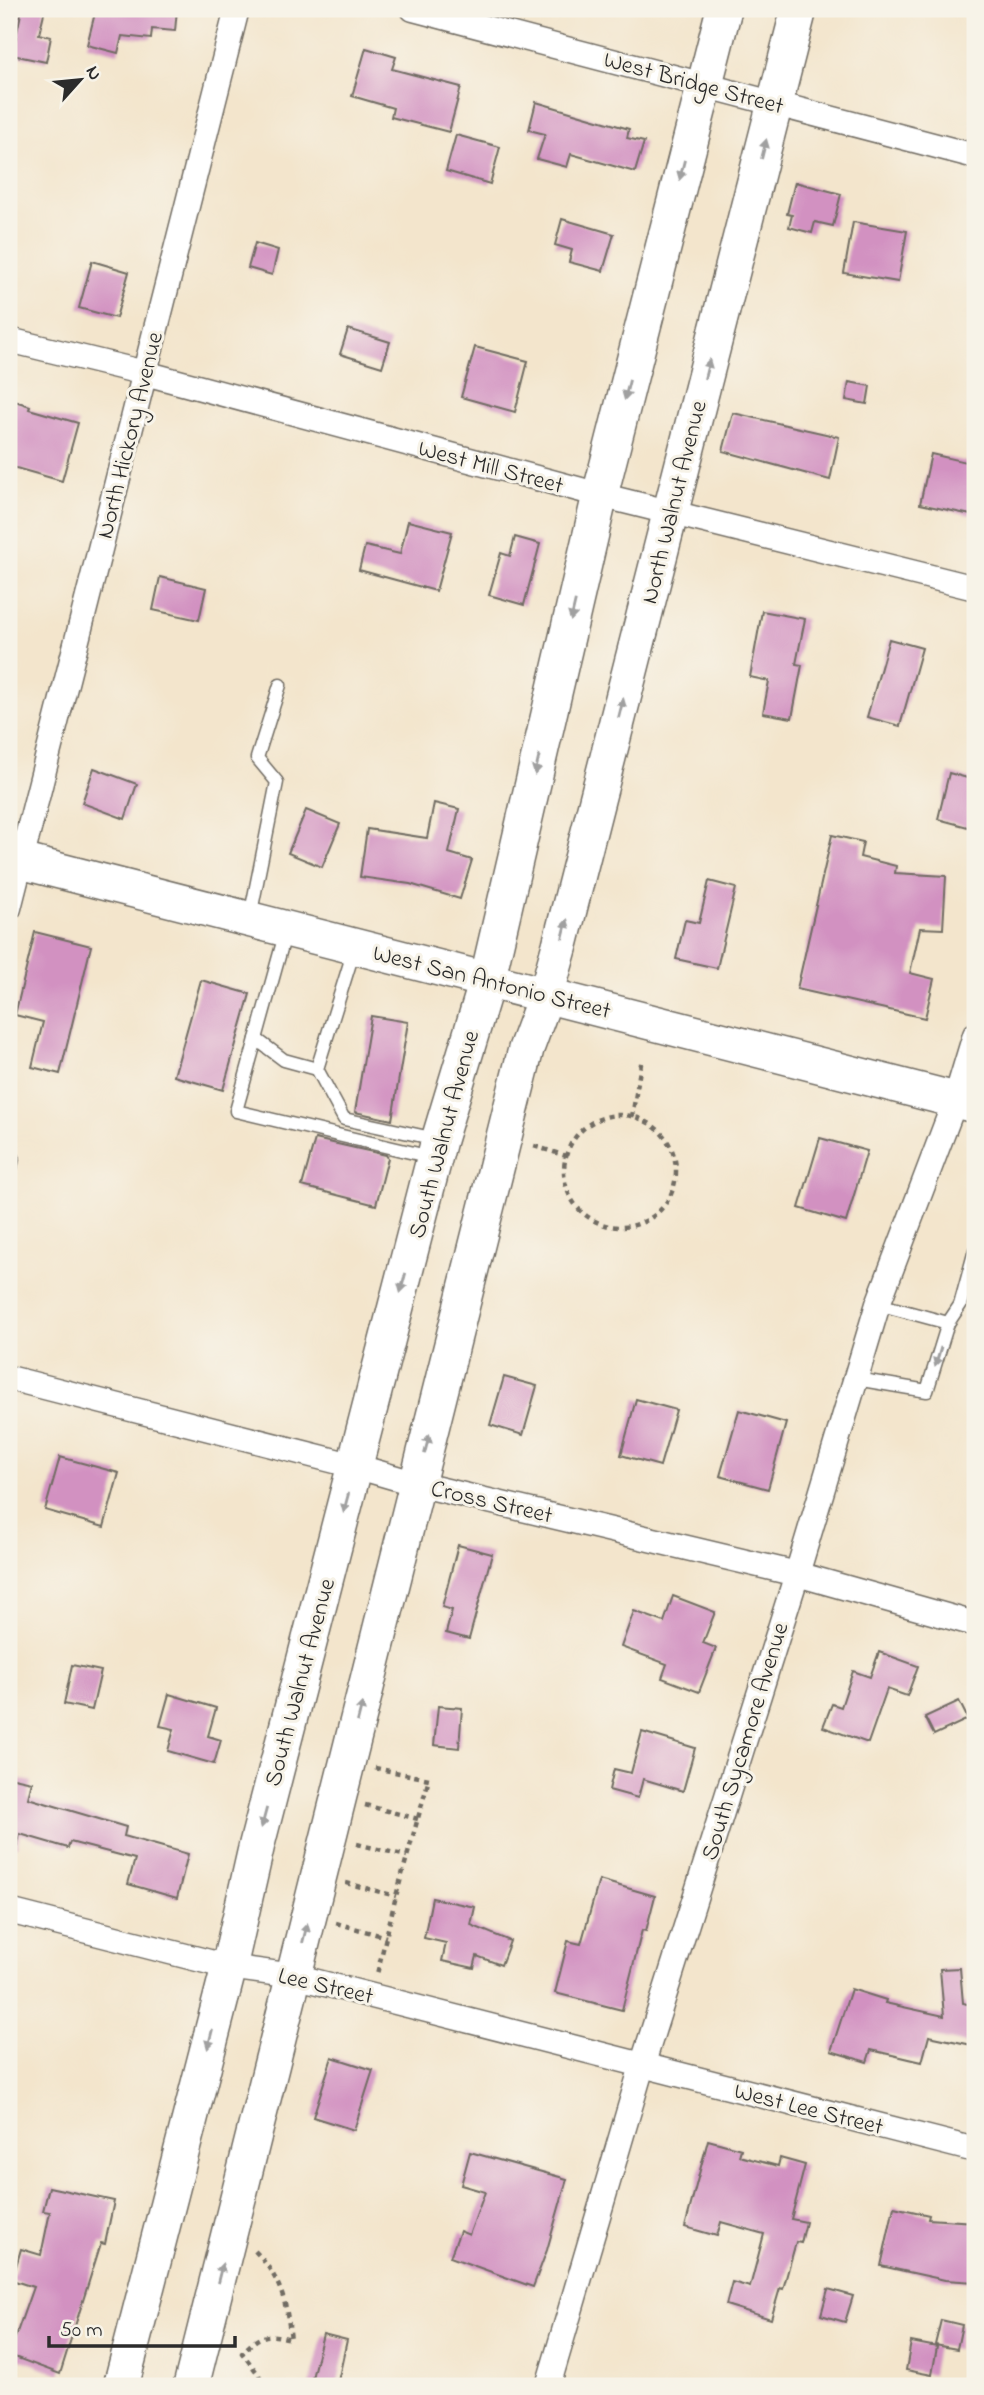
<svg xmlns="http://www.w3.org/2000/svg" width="984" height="2395" font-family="'Indie Flower',sans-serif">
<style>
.building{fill:#d291c1}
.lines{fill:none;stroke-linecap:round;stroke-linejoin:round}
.lane-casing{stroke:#716c63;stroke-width:15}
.street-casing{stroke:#716c63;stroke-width:27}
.secondary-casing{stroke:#716c63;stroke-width:38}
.path{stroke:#716c63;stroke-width:4.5;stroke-dasharray:5 5;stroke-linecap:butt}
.lane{stroke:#fff;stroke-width:12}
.street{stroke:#fff;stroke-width:24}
.secondary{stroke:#fff;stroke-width:35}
.oneway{fill:#a0a0a0}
.labels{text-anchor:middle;stroke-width:6;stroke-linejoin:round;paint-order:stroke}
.street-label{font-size:24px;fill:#2b2b2b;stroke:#f7f3e8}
</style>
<rect width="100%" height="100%" fill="#f7f3e8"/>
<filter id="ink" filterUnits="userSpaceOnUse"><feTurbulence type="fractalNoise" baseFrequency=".0143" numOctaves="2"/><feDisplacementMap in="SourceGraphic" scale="14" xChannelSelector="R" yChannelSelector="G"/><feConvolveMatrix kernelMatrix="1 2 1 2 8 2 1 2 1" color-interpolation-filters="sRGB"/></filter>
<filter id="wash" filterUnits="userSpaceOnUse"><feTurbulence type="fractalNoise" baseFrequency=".00686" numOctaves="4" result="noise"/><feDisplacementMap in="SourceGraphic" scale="28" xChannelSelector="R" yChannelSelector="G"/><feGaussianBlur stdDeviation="1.57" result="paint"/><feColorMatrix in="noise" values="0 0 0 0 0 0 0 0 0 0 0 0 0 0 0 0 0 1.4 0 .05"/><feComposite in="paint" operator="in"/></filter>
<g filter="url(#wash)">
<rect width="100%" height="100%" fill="#f3e5cc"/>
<g id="blocks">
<g class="building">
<polygon points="22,9 45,9 39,34 51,37 46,62 12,55"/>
<polygon points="96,9 177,9 175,31 152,29 151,39 122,36 118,53 87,45"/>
<polygon points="366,48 396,57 392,69 461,87 449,132 391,117 393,108 352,96"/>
<polygon points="536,102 629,129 627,138 644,142 635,172 571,154 567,167 537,159 545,134 529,130"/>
<polygon points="456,135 500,147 490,184 446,171"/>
<polygon points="795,182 841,194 833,226 815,222 812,233 789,227 792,215 787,214"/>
<polygon points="562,219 614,234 603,271 569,262 572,250 555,245"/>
<polygon points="853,222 907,231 898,282 844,273"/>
<polygon points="255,243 278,250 272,275 248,268"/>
<polygon points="92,261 129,272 116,318 79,308"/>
<polygon points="348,329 390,342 382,367 340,354"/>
<polygon points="475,347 528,361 515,412 461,397"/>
<polygon points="849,382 870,386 867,404 846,400"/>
<polygon points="9,399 30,406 29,409 78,423 62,481 9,466"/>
<polygon points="733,413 839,437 830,480 723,451"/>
<polygon points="931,454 975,464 975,493 971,515 920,504"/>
<polygon points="408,521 452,532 436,591 359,570 365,546 400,554"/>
<polygon points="515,537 540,544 524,605 489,595 501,553 510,556"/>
<polygon points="160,577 206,588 199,620 153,610"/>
<polygon points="762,611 805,619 796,664 802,665 792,718 763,713 769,681 750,677"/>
<polygon points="889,639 922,648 900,726 867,717"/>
<polygon points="94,768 137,784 125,819 82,803"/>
<polygon points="949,773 975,780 975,829 938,819"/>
<polygon points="434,803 459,809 449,853 472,860 460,899 410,884 360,877 367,829 427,838"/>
<polygon points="306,810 340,824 322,867 288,853"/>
<polygon points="832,835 863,842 860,857 896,866 895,873 946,876 943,929 920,928 910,973 934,979 925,1018 797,989"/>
<polygon points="709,881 736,888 717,968 676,959 685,920 699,923"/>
<polygon points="35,932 91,946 60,1074 32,1067 43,1022 15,1015"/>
<polygon points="201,980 250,994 223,1090 174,1076"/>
<polygon points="371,1016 408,1022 392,1120 355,1112"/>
<polygon points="820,1138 867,1151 846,1222 799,1208"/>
<polygon points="315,1139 386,1155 388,1158 376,1205 302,1186"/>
<polygon points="504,1377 537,1386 523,1435 490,1425"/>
<polygon points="636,1399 676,1410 660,1466 621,1455"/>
<polygon points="739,1410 786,1423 768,1489 720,1476"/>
<polygon points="60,1457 119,1473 104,1527 45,1510"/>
<polygon points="458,1545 492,1554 469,1639 446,1633 452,1610 442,1607"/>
<polygon points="673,1596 715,1612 703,1643 716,1648 699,1692 662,1678 667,1664 621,1647 634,1611 664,1622"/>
<polygon points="879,1652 918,1666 907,1696 887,1689 868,1743 823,1727 832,1704 841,1707 853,1671 870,1677"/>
<polygon points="72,1665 101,1671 92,1710 64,1704"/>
<polygon points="169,1694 216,1708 208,1736 221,1740 214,1764 168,1751 174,1729 160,1726"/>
<polygon points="959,1701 968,1719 934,1735 925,1717"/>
<polygon points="438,1706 462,1708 459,1748 434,1745"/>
<polygon points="642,1732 695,1748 683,1791 643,1779 638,1798 609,1790 614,1769 631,1773"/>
<polygon points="9,1777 32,1782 28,1798 126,1827 124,1836 188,1854 177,1898 128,1884 135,1859 70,1842 68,1848 20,1834 17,1847 9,1846"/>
<polygon points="599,1880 655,1896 646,1931 642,1930 622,2010 555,1993 568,1941 581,1944"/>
<polygon points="432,1898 475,1907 471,1925 510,1941 501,1965 477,1956 474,1968 442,1961 446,1943 424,1938"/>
<polygon points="960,1968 963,2003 975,2006 975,2030 972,2045 929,2036 922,2062 871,2050 867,2062 831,2051 851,1989 886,2000 885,2003 944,2016 940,1969"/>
<polygon points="332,2057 373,2070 354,2130 313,2117"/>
<polygon points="708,2140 741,2149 739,2156 778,2166 780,2158 805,2165 791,2219 806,2222 801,2243 796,2242 783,2289 780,2288 771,2319 726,2305 732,2282 750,2287 764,2234 721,2222 717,2236 685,2227"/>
<polygon points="470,2152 567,2179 547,2250 533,2287 450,2257 460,2231 469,2235 485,2192 461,2185"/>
<polygon points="49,2187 114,2201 105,2244 101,2243 60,2374 9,2355 33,2287 12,2280 21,2249 41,2255 50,2212 43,2211"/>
<polygon points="894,2207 929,2215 928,2219 975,2222 975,2282 945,2280 881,2266"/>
<polygon points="828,2289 853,2296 845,2322 821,2315"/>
<polygon points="941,2320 962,2325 957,2349 935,2345"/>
<polygon points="323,2334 347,2340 337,2386 310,2386"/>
<polygon points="911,2342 937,2347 932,2375 906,2370"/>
</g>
</g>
</g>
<g filter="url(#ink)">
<use href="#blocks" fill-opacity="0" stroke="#716c63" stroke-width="2"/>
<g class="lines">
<g class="lane-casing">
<g id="lane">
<polyline points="250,917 277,782 257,758 280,685"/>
<polyline points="286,931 236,1111 431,1157"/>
<polyline points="354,950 317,1069 344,1119 436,1139"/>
<polyline points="256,1039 284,1060 317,1069"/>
<polyline points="9,1156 13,1158 9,1176"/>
<polyline points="878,1304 948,1323"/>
<polyline points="856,1379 927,1391 948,1323 960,1305 975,1250"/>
</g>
</g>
<g class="street-casing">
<g id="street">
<polyline points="413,9 975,156"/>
<polyline points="9,340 145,373 600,495 975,588"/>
<polyline points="9,908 237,9"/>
<polyline points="9,1378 355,1466 417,1484 797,1574 975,1624"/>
<polyline points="9,1911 229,1967 294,1976 975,2150"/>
<polyline points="548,2386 642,2066 797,1574 878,1304 955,1101 975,1035"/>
</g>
</g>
<g class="secondary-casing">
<g id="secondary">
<polyline points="9,858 975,1105"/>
<polyline points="121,2386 229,1967 257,1844 439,1140 487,981 600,495 724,9"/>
<polyline points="191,2386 526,1049 546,995 560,945 799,9"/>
</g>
</g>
<g class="path">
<circle cx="620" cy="1171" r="56"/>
<polyline points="632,1117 642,1058"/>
<polyline points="534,1146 566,1156"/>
<polyline points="375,1768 429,1779 396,1896 377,1974"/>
<polyline points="365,1805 418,1819"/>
<polyline points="357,1844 407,1856"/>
<polyline points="346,1883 396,1896"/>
<polyline points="336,1923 386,1937"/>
<path d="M255 2251C282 2280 286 2302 291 2339 267 2333 260 2334 242 2353L259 2375 263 2386"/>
</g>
<use href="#lane" class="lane"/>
<use href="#street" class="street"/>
<use href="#secondary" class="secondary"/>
</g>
<defs><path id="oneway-solid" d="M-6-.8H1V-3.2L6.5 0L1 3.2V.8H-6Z" transform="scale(1.75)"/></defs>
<g class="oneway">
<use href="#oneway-solid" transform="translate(764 149) rotate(-76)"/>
<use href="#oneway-solid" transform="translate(682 170) rotate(104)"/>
<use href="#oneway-solid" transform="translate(707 369) rotate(-76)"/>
<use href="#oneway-solid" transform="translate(627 390) rotate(104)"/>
<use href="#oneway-solid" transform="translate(573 611) rotate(103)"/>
<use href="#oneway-solid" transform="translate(621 708) rotate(-76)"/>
<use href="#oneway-solid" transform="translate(537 765) rotate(103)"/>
<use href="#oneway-solid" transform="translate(565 929) rotate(-76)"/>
<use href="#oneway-solid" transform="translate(403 1283) rotate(105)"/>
<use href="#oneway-solid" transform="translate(938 1357) rotate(107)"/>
<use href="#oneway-solid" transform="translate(427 1444) rotate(-76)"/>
<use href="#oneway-solid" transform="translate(346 1503) rotate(105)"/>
<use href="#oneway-solid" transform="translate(360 1712) rotate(-76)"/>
<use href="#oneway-solid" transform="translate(264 1818) rotate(105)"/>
<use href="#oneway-solid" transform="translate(305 1933) rotate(-76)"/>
<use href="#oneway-solid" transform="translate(210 2039) rotate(104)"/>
<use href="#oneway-solid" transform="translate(220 2273) rotate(-76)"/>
</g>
</g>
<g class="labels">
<g class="street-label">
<text transform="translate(694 82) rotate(15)" y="8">West Bridge Street</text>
<text transform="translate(129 435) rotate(-76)" y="8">North Hickory Avenue</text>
<text transform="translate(491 466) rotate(15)" y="8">West Mill Street</text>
<text transform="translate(673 502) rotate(-76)" y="8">North Walnut Avenue</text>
<text transform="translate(492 981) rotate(14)" y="8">West San Antonio Street</text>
<text transform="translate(443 1134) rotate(-75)" y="8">South Walnut Avenue</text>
<text transform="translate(492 1501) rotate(13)" y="8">Cross Street</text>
<text transform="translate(299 1682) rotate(-75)" y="8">South Walnut Avenue</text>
<text transform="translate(744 1741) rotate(-73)" y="8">South Sycamore Avenue</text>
<text transform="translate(326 1985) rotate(13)" y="8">Lee Street</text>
<text transform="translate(809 2108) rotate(14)" y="8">West Lee Street</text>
</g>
</g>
<rect width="984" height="2395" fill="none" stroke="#f7f3e8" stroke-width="35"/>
<g transform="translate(80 80) rotate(63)" stroke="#f7f3e8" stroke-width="5" paint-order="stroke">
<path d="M0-5L12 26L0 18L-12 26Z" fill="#2b2b2b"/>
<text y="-10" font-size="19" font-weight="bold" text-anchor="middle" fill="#2b2b2b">N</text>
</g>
<path d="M49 2336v10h186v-10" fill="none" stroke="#2b2b2b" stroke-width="3.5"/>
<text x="60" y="2336" font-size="21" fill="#2b2b2b" stroke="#f7f3e8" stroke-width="5" paint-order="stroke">50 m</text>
</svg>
